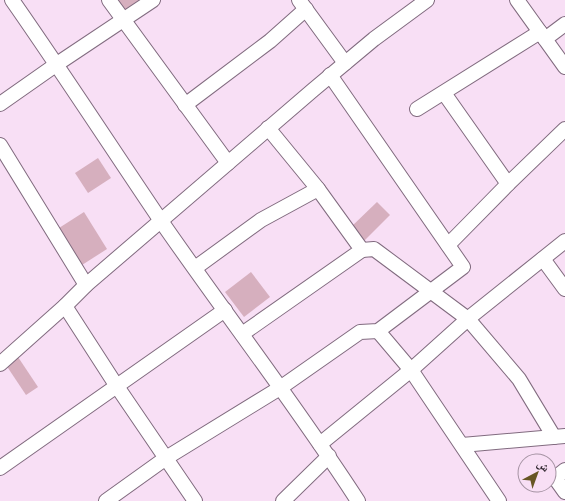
<svg xmlns="http://www.w3.org/2000/svg" width="565" height="501" font-family="Barlow,'Noto Naskh Arabic',sans-serif">
<style>
.building{fill:#d6afbe}
.lines{fill:none;stroke-linecap:round;stroke-linejoin:round}
.minor-casing{stroke:#816b7f;stroke-width:16}
.minor{stroke:#fff;stroke-width:14}
</style>
<rect width="100%" height="100%" fill="#f8dff5"/>
<g class="building">
<polygon points="114,0 144,0 123,14"/>
<polygon points="98,158 111,178 88,193 75,173"/>
<polygon points="377,202 390,215 363,242 350,228"/>
<polygon points="84,212 107,249 82,265 59,228"/>
<polygon points="251,272 270,297 244,317 225,292"/>
<polygon points="18,357 38,387 26,395 6,365"/>
</g>
<g class="lines">
<g class="minor-casing">
<g id="minor">
<path d="M12 0C63 73 111 147 161 221 226 315 296 405 358 501"/>
<polyline points="109,0 228,163"/>
<polyline points="299,0 345,63"/>
<polyline points="517,0 565,67"/>
<polyline points="545,39 565,24"/>
<polyline points="444,93 508,184"/>
<polyline points="0,104 57,64 153,0"/>
<polyline points="185,105 270,41 306,9"/>
<polyline points="417,109 540,32"/>
<polyline points="0,145 86,285"/>
<polyline points="448,245 508,184 565,129"/>
<polyline points="362,250 374,249 468,319 519,379 554,437"/>
<polyline points="543,259 565,289"/>
<polyline points="195,268 261,220 318,189"/>
<polyline points="65,306 116,385 195,501"/>
<polyline points="378,331 411,370 499,501"/>
<polyline points="242,334 362,250 318,189 268,128"/>
<polyline points="0,364 65,306 86,285 313,90 374,39 427,0"/>
<polyline points="320,444 411,370 470,317 565,241"/>
<polyline points="462,445 565,436"/>
<polyline points="0,468 225,310"/>
<polyline points="565,470 555,478 565,492"/>
<polyline points="106,501 166,458 280,388 360,332 378,331 463,267 330,75"/>
<polyline points="283,501 329,456"/>
</g>
</g>
<use href="#minor" class="minor"/>
</g>
<g transform="translate(537 473) rotate(41)"><circle r="19" fill="#f8dff5" stroke="#a593a3"/>
<path d="M0-3L7 15L0 10L-7 15Z" fill="#675624"/>
<text y="-6" font-size="11" font-weight="bold" text-anchor="middle" fill="#292028">ش</text>
</g>
</svg>
